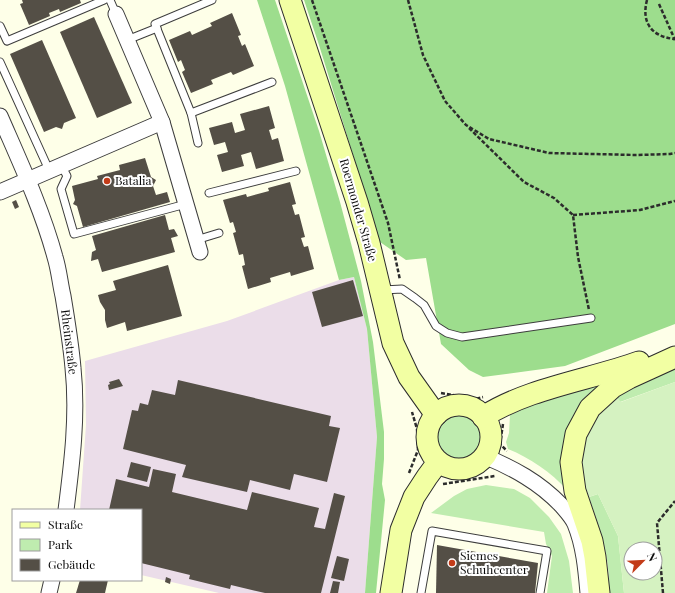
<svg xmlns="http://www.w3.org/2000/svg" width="675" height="593" font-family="'Playfair Display',serif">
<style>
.industrial{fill:#ebdde9}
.green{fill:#bfecaf}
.forest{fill:#9ddd8d}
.pitch{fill:#d5f2c1;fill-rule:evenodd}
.building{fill:#544f46}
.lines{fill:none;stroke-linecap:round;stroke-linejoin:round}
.service-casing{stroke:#3d3d3d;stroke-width:9}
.minor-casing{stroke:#3d3d3d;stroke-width:17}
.secondary-casing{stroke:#2c2c2c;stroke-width:23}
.path{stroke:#2c2c2c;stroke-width:2.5;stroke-dasharray:4 2;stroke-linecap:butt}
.service{stroke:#fff;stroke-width:7}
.minor{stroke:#fff;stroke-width:15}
.secondary{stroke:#f2ffa3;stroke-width:21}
.poi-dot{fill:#c33c19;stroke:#fff;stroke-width:1.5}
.labels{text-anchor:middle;stroke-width:4;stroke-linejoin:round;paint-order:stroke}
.poi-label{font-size:12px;fill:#0a0a0a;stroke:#fff;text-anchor:start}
.street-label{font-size:12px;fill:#0a0a0a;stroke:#fff}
</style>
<rect width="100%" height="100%" fill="#feffe8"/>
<polygon class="industrial" points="354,277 367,329 377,437 365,593 219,593 141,575 141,510 80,510 86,425 85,361 227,321 339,280"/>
<g class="green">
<polygon points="675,362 675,382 620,402 613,393"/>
<path d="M595 384 599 391 567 490C551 472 530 458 508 449L506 442 509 433 510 415 525 407Z"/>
<circle cx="459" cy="438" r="23"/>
<polygon points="486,485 514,489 530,498 549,517 561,534 569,561 573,593 547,593 552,556 546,544 544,532 431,513 454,496 467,489"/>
<path d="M598 494 618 536 624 593H608C612 560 599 528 589 497Z"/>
</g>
<g class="forest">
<polygon points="257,0 275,0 319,131 340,202 361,281 373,342 384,432 384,459 382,484 385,500 376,593 365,593 377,437 367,329 354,277 339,280 285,86"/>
<polygon points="304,0 675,0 675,324 565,366 483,377 469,370 441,344 426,258 406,260 380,242 319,45"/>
</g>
<path class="pitch" d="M675 382V593H624L618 536 598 494 589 497 584 487 577 450 590 419 613 393 621 402ZM631 549H655V573H631Z"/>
<g class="building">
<polygon points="22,0 80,0 81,3 60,12 59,9 49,13 50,16 29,25 20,4 23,3"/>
<polygon points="232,13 241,35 238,36 242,46 245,44 254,66 233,75 231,72 211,80 213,84 191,93 182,72 185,70 181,60 178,62 169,40 190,31 192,35 212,26 210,23"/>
<polygon points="94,17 132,103 97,118 60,32"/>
<polygon points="42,40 76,118 64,123 62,129 56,127 44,132 10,54"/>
<polygon points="269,106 275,128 269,130 272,140 278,138 284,161 256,169 251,152 241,155 244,166 222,172 217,155 228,152 225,142 214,145 209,128 232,122 235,133 245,130 240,114"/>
<polygon points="145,158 151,177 156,180 153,186 156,195 167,192 170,202 83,227 77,206 73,204 75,200 72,186 98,179 97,176 120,170 119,165"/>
<polygon points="290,182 296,204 292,205 295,215 299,214 305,237 301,238 304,247 308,246 314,269 291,276 290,272 270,278 271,282 248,289 242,266 245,265 243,254 239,255 233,233 236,232 233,222 230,223 223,200 246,194 247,197 269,191 268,188"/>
<polygon points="16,200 19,207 15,209 12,202"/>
<polygon points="165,215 169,230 174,229 178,236 171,238 175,252 102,272 98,259 91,261 92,252 96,250 92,236"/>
<polygon points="168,265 182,316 127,331 125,322 107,328 105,320 105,310 100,302 98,295 116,290 113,281"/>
<polygon points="353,280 363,316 322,327 312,292"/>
<polygon points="119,379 123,386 109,390 108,385 110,384 109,382"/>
<polygon points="178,380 331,416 329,426 340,428 327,482 294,474 290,490 250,480 247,492 182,477 186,465 123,449 132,410 138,411 140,403 148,405 152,390 175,395"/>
<polygon points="131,462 151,467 147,482 127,477"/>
<polygon points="153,469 176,474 172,492 247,510 252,492 319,508 314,527 325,529 334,493 345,496 321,593 265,593 231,585 230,589 189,579 190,575 141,563 141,510 109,510 116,479 149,487"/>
<polygon points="437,545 538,563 535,593 436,593"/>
<polygon points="337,556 349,559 344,581 331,578"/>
<polygon points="166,577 171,579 170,584 165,582"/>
<polygon points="80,580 108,580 105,593 76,593"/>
<polygon points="333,581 340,582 338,593 330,593"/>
</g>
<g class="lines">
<g class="service-casing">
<g id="service">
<polyline points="110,0 116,14"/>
<polyline points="0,26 7,41 104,0"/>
<polyline points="127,40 157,28"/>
<polyline points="0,62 49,170"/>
<polyline points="191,113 272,82"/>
<polyline points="198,143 191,113 155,24 212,0"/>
<polyline points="61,165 67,176 61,189 74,234 186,204"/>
<polyline points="209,193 296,171"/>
<polyline points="196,240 219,233"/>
<polyline points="383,290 402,289 415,298 424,305 436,326 447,333 462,337 591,318"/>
<polyline points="421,593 432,531 547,551 540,593"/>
</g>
</g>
<g class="minor-casing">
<g id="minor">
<polyline points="116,14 162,122 200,252"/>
<path d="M0 116C20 162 42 209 55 257 59 270 60 283 63 296 67 320 71 344 73 368 78 415 72 463 66 510"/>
<polyline points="0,192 162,122"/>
<path d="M484 456C513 468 539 482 561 505 566 511 572 517 575 524 584 546 586 570 588 593"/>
<polyline points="49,593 52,580"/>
</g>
</g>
<g class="secondary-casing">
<g id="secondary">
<polyline points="290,0 357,202 369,243 393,343 409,377 436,415"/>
<circle cx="459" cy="437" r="32"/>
<path d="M483 417C528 388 589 380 639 362"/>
<polyline points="391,593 401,530 414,497 427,477 438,462"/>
<polyline points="599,593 595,557 592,541 575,491 571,462 576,434 590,408 613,387 629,378 675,357"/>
</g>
</g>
<g class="path">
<polyline points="312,0 388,223 400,280"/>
<polyline points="408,0 423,55 445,101 466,125 489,139 549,153 636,155 670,154 675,153"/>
<path d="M647 0C641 23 652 37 675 39"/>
<polyline points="659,4 675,40"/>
<polyline points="469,128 524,182 554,198 573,215 578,257 589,310"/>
<polyline points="573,215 640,210 675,201"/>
<polyline points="441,393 475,399 483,397"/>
<polyline points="503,424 500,444 507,451"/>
<polyline points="409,473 418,450 417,429 412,412"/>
<polyline points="443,484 495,476"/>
<polyline points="663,593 657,523 675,501"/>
</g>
<use href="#service" class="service"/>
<use href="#minor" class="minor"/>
<use href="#secondary" class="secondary"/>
</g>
<g class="poi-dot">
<circle cx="107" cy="181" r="4"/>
<circle cx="452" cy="563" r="4"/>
</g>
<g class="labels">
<g class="poi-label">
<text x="115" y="185">Batalia</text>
<text x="460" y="560">Siemes<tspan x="460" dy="14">Schuhcenter</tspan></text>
</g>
<g class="street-label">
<text transform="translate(358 210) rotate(74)" y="4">Roermonder Straße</text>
<text transform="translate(69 342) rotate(83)" y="4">Rheinstraße</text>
</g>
</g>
<rect x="12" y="509" width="130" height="72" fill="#ffffff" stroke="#9d9d9d"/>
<rect x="20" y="522" width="20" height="6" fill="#f2ffa3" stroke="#9d9d9d"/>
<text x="48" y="529" font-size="12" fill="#0a0a0a">Straße</text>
<rect x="20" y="539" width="20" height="12" fill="#bfecaf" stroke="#9d9d9d"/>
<text x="48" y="549" font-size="12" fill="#0a0a0a">Park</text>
<rect x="20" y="559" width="20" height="12" fill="#544f46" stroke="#9d9d9d"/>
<text x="48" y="569" font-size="12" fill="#0a0a0a">Gebäude</text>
<g transform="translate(643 561) rotate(66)"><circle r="19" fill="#ffffff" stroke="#9d9d9d"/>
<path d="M0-3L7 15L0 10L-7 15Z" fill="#c33c19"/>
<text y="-6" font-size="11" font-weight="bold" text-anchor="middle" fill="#0a0a0a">N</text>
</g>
</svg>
